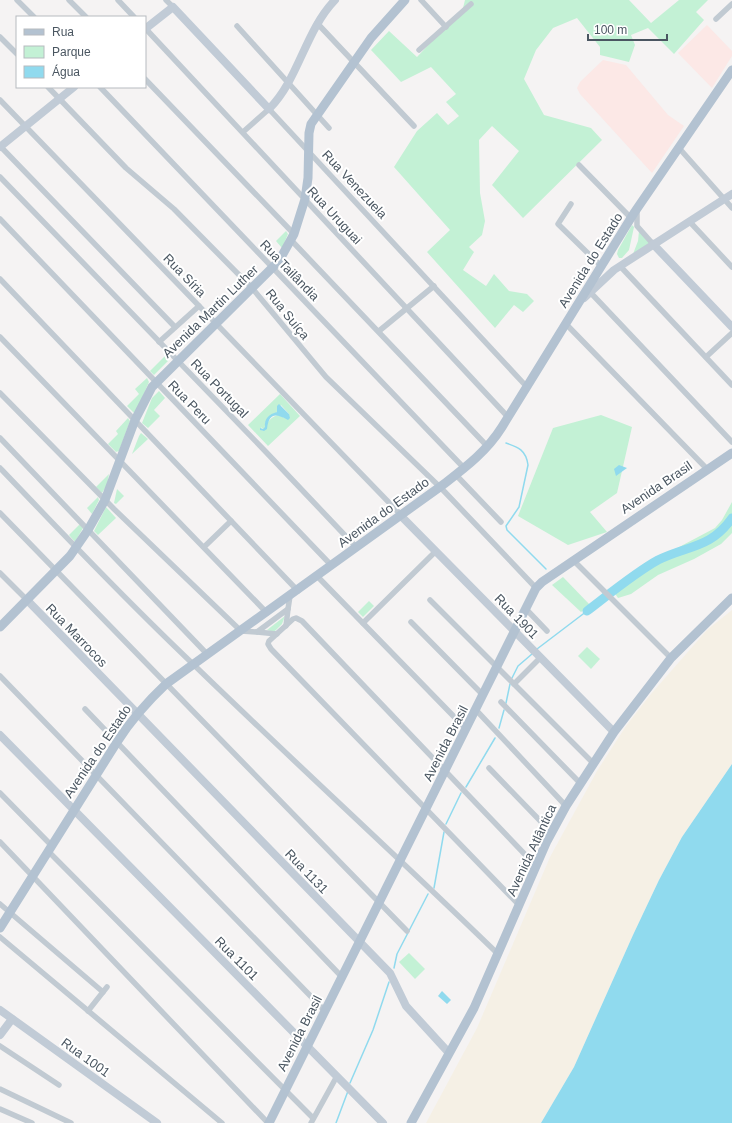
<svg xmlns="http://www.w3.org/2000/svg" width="732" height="1123" font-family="Arial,sans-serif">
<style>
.medical{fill:#fce8e6}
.green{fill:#c3f1d5;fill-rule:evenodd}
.sand{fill:#f5f0e5}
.water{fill:#90daee}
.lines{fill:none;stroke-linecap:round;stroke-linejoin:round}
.stream{stroke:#90daee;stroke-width:1.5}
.river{stroke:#90daee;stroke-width:9}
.street{stroke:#c1cad2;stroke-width:5.5}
.secondary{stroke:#c1cbd6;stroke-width:8}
.primary{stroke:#b3c2d1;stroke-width:9}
.labels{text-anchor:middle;stroke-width:4;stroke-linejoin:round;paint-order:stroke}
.street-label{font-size:13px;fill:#4a5661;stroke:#fff}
</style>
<rect width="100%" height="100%" fill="#f5f3f3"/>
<g class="medical">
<polygon points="707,25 732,51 732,56 712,88 678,53"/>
<polygon points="603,60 626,65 668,115 684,126 652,173 580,94 577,88 580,82"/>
</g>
<g class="green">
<polygon points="465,0 629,0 651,23 679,0 708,0 696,12 704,20 674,54 648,28 631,35 635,45 629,62 600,55 600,47 577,18 553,28 536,50 524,79 544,115 591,128 602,140 523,218 492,185 519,151 492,126 479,140 480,193 485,221 482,235 469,247 474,252 463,270 486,286 494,274 509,291 527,294 534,301 523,312 514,305 495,328 427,252 450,230 394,167 417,131 437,113 448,125 459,116 446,102 456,94 431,67 401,82 371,50 389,31 417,57 463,8"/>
<polygon points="632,225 634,227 629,250 622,258 619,258 617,254 618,250"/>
<polygon points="286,231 288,234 282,248 276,241"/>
<polygon points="639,231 650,243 633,254 638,241"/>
<polygon points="167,354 170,359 154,375 150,371"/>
<polygon points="147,378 149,382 135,414 127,406 139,394 135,389"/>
<polygon points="159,391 165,398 154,410 160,416 148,428 142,423 152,398"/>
<path d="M280 394 300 416 268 446 248 425ZM281 405 289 414 284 418 281 415C270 415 268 423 262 431L261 427 263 429 265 427V423L277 412Z"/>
<polygon points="601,415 632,427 617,493 590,512 607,532 568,545 518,516 553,428"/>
<polygon points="128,418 130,421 119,451 116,452 108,444 118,434 116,431"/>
<polygon points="141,433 148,439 132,454 139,436"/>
<polygon points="109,474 107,485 102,493 96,487"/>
<polygon points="117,489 124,496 116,504 114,503"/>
<polygon points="98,497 99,500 92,514 87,508"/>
<polygon points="732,502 732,533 721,544 694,559 658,575 631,594 618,598 612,589 632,572 715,528 722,520"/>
<polygon points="106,507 116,518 98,535 94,531"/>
<polygon points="80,524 83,528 75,542 69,535"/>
<polygon points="563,577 590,605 581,612 552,585"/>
<polygon points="369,601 374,606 363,617 358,612"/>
<polygon points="285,616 282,624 274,632 267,630"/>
<polygon points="587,647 600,659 591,669 578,656"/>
<polygon points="409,953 425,969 415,979 399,962"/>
</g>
<polygon class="sand" points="732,610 732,764 682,837 659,880 633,935 574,1067 541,1123 426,1123 477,1028 550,857 597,771 626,726 651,694 707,630"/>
<g class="water">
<path d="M279 404 289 414 290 418 288 420C275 413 269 413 267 429L264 431 260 430V428L263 429 265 427C264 419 269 414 277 412V406Z"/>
<polygon points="619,465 627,468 616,476 614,469"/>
<polygon points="732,764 732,1123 541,1123 574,1067 633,935 659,880 682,837"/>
<polygon points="442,991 451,1000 447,1004 438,996"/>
</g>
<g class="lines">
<g class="stream">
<path d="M506 443C518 447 526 450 528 465L519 507 506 526 507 530 546 569"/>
<polyline points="537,649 587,611"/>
<polyline points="512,678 518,666 532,654"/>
<polyline points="506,703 510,684"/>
<polyline points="499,728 504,710"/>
<polyline points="466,787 495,738"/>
<polyline points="446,824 461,793"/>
<polyline points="434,888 444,832"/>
<polyline points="394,968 397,954 428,894"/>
<polyline points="350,1083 373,1030 389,982"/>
<polyline points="336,1123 348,1091"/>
</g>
<path class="river" d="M587 611C608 595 636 572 658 560 688 545 710 549 732 518"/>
<g class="street">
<polyline points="17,0 34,17"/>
<polyline points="69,0 86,17"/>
<polyline points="118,0 134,17"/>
<polyline points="166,0 173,7"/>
<polyline points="421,0 446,27"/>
<polyline points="716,19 732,4"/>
<polyline points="317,23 414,126"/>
<polyline points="237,26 329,128"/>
<polyline points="145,28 508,417"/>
<polyline points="0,37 17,54"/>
<polyline points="419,50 471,4"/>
<polyline points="145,79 294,234"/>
<polyline points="48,87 126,168 174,209 252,288 326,377 442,489 536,588"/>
<polyline points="100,87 464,468"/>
<polyline points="0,100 402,516"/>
<polyline points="243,132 269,109 526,386"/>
<polyline points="0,146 175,327"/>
<polyline points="679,148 732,208"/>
<polyline points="579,165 631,218"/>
<polyline points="0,177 266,452 356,547"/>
<polyline points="571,204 558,224 601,266"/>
<polyline points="637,211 637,226 653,244"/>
<polyline points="0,219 331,565"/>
<polyline points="689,221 732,267"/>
<polyline points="291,240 488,447"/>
<polyline points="620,266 732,385"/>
<polyline points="0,279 298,591"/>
<polyline points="590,292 732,442"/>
<polyline points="566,324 707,469"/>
<polyline points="379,331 434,286"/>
<polyline points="0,337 267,613"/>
<polyline points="159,342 199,306"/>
<polyline points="706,357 732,333"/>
<polyline points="0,393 114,509 241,631 257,632 288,609 290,596"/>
<polyline points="0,438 208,655"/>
<path d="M0 468C64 535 127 601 194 665 294 762 398 857 498 954"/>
<polyline points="456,475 501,522"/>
<polyline points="0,513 407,931"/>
<polyline points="204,547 231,521"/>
<polyline points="573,560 671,658"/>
<polyline points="0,573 27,600"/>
<polyline points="317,576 466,729"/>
<polyline points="430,600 593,763"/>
<polyline points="526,609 547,631"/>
<polyline points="411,622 483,695"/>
<polyline points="363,623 436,551"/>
<polyline points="286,626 288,609"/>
<polyline points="257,632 277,634"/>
<polyline points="0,676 325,1011"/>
<polyline points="514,684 541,657"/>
<polyline points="501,702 580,783"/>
<polyline points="85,709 342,977"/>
<polyline points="476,710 566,806"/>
<polyline points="489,768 551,832"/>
<polyline points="0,793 51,845"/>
<polyline points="0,842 268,1123"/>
<polyline points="48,851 313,1118"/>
<polyline points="0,904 103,992 88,1011"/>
<polyline points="519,905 271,649 268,644 269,641 293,619 296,618 302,621 536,866"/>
<polyline points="0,937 222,1123"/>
<polyline points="103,992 107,987"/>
<polyline points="0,1046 59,1085"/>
<polyline points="0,1089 71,1123"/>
<polyline points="0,1109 32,1123"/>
<polyline points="311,1123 337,1076"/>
</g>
<g class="secondary">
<path d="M145 29 173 7 269 109C299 79 305 31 335 0"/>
<polyline points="0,147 74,87"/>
<polyline points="653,244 732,327"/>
<polyline points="584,298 614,270 732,194"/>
<polyline points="403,518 614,732"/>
<polyline points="27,600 390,973 406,1006 449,1053"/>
<polyline points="0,735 383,1123"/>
<polyline points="0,1010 157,1123"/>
<polyline points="0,1035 12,1019"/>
</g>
<g class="primary">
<polyline points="0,627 70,556 88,530 105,500 135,420 152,387 279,261 294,234 305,199 308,178 309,133 311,124 371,38 405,0"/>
<path d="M0 928 117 742C131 720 147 702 166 684L444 484C466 467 487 451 502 427L634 213 732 70"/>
<polyline points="269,1123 536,588 542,582 732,453"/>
<polyline points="411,1123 474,1008 547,841 566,806 614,732 671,658 732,598"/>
</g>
</g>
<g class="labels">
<g class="street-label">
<text transform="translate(355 184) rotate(47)" y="5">Rua Venezuela</text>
<text transform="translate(335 215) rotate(47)" y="5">Rua Uruguai</text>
<text transform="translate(590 260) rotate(-58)" y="5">Avenida do Estado</text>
<text transform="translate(290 270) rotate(46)" y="5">Rua Tailândia</text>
<text transform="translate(185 275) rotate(46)" y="5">Rua Síria</text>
<text transform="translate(210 311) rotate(-44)" y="5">Avenida Martin Luther</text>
<text transform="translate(288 314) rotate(51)" y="5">Rua Suíça</text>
<text transform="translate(220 388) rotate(46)" y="5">Rua Portugal</text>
<text transform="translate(190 402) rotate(46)" y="5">Rua Peru</text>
<text transform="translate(656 487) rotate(-34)" y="5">Avenida Brasil</text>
<text transform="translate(383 512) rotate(-36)" y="5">Avenida do Estado</text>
<text transform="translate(517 616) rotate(46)" y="5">Rua 1901</text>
<text transform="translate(77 635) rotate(46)" y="5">Rua Marrocos</text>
<text transform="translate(445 743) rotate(-63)" y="5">Avenida Brasil</text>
<text transform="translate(97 751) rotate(-56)" y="5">Avenida do Estado</text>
<text transform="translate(531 850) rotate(-65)" y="5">Avenida Atlântica</text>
<text transform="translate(307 871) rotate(46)" y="5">Rua 1131</text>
<text transform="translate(237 958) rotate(45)" y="5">Rua 1101</text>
<text transform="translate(299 1033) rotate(-63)" y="5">Avenida Brasil</text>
<text transform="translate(86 1057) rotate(36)" y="5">Rua 1001</text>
</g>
</g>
<rect x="16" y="16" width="130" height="72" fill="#ffffff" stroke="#b7bbc0"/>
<rect x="24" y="29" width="20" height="6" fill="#b3c2d1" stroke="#b7bbc0"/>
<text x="52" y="36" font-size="12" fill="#4a5661">Rua</text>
<rect x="24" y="46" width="20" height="12" fill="#c3f1d5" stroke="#b7bbc0"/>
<text x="52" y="56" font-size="12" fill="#4a5661">Parque</text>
<rect x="24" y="66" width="20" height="12" fill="#90daee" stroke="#b7bbc0"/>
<text x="52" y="76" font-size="12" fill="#4a5661">Água</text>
<path d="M588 34v6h79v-6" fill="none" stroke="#4a5661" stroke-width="2"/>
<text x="594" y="34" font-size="12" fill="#4a5661" stroke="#ffffff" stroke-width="3" paint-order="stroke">100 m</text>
</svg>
